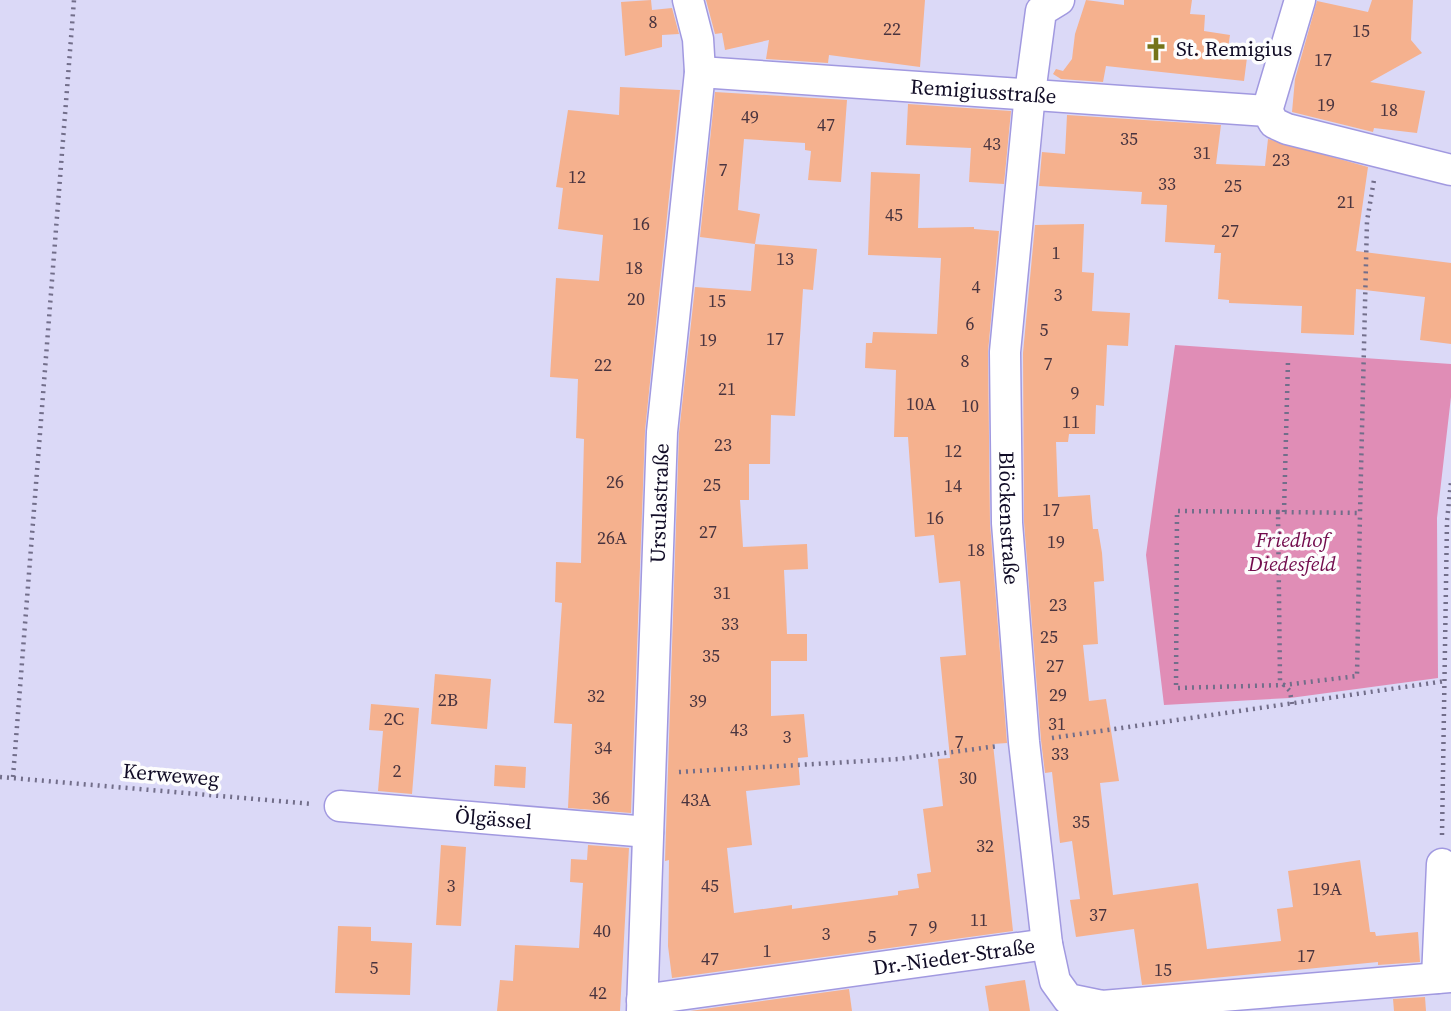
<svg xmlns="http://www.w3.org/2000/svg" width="1451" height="1011" font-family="'Source Serif 4',serif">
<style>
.green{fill:#e08db6}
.building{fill:#f5b18e}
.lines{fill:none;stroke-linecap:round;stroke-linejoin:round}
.minor-casing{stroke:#a199e0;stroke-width:33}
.path{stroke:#726e8a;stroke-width:4.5;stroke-dasharray:2 5;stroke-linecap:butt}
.minor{stroke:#fff;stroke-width:30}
.labels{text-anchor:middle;stroke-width:7;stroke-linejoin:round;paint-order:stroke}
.number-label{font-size:18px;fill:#49343f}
.poi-label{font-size:21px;fill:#100b25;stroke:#fdfdfd;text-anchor:start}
.street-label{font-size:21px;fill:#100b25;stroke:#fdfdfd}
.park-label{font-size:21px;font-style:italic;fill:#720b4c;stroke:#fdfdfd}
</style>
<rect width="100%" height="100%" fill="#dbd9f7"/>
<polygon class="green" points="1175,345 1451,364 1451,397 1437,518 1438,678 1290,698 1164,705 1146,555"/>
<g class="building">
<polygon points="651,0 652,10 672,8 679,34 662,35 662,47 625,56 621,2"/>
<polygon points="706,0 925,0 920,67 829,55 828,63 766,59 769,40 725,50 722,33 715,34"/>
<polygon points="1086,0 1124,5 1124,0 1192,0 1190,14 1205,15 1204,31 1230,35 1228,48 1248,50 1244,81 1106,66 1103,82 1061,79 1053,74 1056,69 1063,71 1072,59 1075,34"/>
<polygon points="1372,0 1413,0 1411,40 1422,53 1370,82 1425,91 1417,133 1374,128 1373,132 1292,112 1295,79 1317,1 1368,12"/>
<polygon points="620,87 680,90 645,431 631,813 568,808 572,724 554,723 562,603 555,602 556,562 581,563 584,439 576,438 578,379 550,377 556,278 599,281 603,235 558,229 563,188 556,187 568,110 619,115"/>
<polygon points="715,92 847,100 841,182 808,180 811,151 805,150 805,143 744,139 738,210 760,214 755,244 700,237"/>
<polygon points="908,104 1011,111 1004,184 969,182 971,148 906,145"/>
<polygon points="1067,115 1221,125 1216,164 1265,166 1268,139 1368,167 1356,251 1451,263 1451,344 1420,340 1425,297 1356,289 1354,335 1301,333 1302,306 1229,303 1229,300 1218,299 1221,253 1214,253 1215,245 1165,242 1167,205 1141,204 1142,192 1039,186 1042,152 1065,154"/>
<polygon points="871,172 920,174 918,228 974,227 974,229 999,231 988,352 990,523 1007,743 993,744 1013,931 672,978 668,946 669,860 665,861 679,433 695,287 751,291 755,244 817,249 813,290 803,289 795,416 771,415 770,464 749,464 749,500 740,500 743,547 807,544 808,569 784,570 787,634 807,634 807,661 771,661 771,716 804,714 808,757 798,758 800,785 746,791 752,845 727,848 734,913 792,905 792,909 898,895 898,891 919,888 917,874 931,872 923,809 943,806 938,759 950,758 940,657 966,655 960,581 939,583 934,535 915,537 908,437 894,437 896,370 865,368 866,343 872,343 873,332 937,334 941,258 868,255"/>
<polygon points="1084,224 1082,272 1094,273 1092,311 1130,313 1128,346 1107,345 1104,406 1096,405 1095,434 1069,434 1068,442 1056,442 1058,497 1090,495 1093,529 1098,529 1102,553 1104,581 1094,582 1098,644 1083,645 1089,701 1106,699 1119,781 1100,783 1113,895 1198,883 1207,949 1281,941 1277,909 1293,907 1288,871 1360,860 1370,932 1375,932 1376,936 1418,932 1420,962 1378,965 1378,962 1142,985 1134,929 1076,937 1070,900 1080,899 1072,841 1060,843 1052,772 1045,773 1041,740 1024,522 1023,353 1035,225"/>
<polygon points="435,674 491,679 487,729 431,724"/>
<polygon points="371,704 419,708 412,794 378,791 383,731 369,730"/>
<polygon points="495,765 526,767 525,788 494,786"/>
<polygon points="441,845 466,847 461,926 436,925"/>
<polygon points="588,845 629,848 620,1011 497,1011 500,980 513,981 515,945 579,948 583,883 570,882 571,859 587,860"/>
<polygon points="338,926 371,927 371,941 412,943 410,995 335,993"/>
<polygon points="1025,980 1030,1011 989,1011 985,986"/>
<polygon points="849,989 852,1011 690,1011"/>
<polygon points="1425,997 1426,1011 1394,1011 1393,999"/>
</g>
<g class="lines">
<g class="minor-casing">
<g id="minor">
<path id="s1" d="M1059 0 1041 11 1030 93 1005 352 1007 523 1024 742 1047 944 1055 981 1068 999 1102 1006 1451 977"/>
<path id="s2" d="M700 72 1267 111 1274 123 1287 129 1451 170"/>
<polyline points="1267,111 1300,0"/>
<path id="s3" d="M340 806 648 832"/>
<polyline points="1437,978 1442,864"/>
<path id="s4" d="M642 1000 1047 944"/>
<path id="s5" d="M642 1011 662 432 700 72 698 39 688 0"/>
</g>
</g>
<g class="path">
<polyline points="1278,512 1177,511 1176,688 1284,685 1357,676 1360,513"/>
<polyline points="1284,512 1288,361"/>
<polyline points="1292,704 1290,691 1280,681 1278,512 1360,513 1367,221 1374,180"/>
<polyline points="1052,738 1446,681"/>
<polyline points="679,772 899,759 998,746"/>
<polyline points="0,777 313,804"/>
<polyline points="13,777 74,0"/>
<polyline points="1442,835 1447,521 1451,482"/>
</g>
<use href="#minor" class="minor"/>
</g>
<defs>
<g id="church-bare" transform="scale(1.89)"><path d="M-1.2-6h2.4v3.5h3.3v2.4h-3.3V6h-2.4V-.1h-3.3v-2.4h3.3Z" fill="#757419" stroke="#fdfdfd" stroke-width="2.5" paint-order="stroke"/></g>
</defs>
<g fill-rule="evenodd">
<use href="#church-bare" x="1156" y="49"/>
</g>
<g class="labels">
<g class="number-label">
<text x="653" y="28">8</text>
<text x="892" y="35">22</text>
<text x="1361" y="37">15</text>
<text x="1323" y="66">17</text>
<text x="1326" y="111">19</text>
<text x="1389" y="116">18</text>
<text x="750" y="123">49</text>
<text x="826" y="131">47</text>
<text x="1129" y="145">35</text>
<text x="992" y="150">43</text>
<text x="1202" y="159">31</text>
<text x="1281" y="166">23</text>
<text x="723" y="176">7</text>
<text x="577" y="183">12</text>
<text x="1167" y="190">33</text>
<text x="1233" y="192">25</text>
<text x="1346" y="208">21</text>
<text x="894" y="221">45</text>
<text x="641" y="230">16</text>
<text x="1230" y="237">27</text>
<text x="1056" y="259">1</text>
<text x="785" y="265">13</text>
<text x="634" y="274">18</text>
<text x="976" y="293">4</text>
<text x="1058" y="301">3</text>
<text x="636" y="305">20</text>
<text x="717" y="307">15</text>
<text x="970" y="330">6</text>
<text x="1044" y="336">5</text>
<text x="775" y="345">17</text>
<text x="708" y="346">19</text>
<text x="965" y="367">8</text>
<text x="1048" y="370">7</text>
<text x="603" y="371">22</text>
<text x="727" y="395">21</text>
<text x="1075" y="399">9</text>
<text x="921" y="410">10A</text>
<text x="970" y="412">10</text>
<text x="1071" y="428">11</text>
<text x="723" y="451">23</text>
<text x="953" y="457">12</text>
<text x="615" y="488">26</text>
<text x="712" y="491">25</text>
<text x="953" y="492">14</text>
<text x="1051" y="516">17</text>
<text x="935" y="524">16</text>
<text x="708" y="538">27</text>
<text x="612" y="544">26A</text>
<text x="1056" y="548">19</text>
<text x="976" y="556">18</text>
<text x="722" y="599">31</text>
<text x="1058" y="611">23</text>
<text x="730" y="630">33</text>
<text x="1049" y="643">25</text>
<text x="711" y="662">35</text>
<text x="1055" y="672">27</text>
<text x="1058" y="701">29</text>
<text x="596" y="702">32</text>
<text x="448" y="706">2B</text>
<text x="698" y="707">39</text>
<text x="394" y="725">2C</text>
<text x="1057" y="730">31</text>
<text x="739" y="736">43</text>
<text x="787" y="743">3</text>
<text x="959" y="748">7</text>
<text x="603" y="754">34</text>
<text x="1060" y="760">33</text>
<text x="397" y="777">2</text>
<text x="968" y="784">30</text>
<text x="601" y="804">36</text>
<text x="696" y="806">43A</text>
<text x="1081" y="828">35</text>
<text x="985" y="852">32</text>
<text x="451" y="892">3</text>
<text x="710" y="892">45</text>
<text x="1327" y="895">19A</text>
<text x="1098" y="921">37</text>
<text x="979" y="926">11</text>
<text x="933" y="933">9</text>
<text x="913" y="936">7</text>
<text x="602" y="937">40</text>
<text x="826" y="940">3</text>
<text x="872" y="943">5</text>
<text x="767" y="957">1</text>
<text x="1306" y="962">17</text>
<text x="710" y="965">47</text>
<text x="374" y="974">5</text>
<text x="1163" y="976">15</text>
<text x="598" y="999">42</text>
</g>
<g class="poi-label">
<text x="1176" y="56">St. Remigius</text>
</g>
<g class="street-label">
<text dy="7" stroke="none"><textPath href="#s2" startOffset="284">Remigiusstraße</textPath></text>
<text dy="7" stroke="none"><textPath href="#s5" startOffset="508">Ursulastraße</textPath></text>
<text dy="7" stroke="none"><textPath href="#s1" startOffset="530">Blöckenstraße</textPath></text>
<text transform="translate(171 775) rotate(5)" y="7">Kerweweg</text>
<text dy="7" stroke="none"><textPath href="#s3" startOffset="154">Ölgässel</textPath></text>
<text dy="7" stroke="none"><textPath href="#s4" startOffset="315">Dr.-Nieder-Straße</textPath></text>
</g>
<g class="park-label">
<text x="1292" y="547">Friedhof<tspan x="1292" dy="24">Diedesfeld</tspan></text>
</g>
</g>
</svg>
